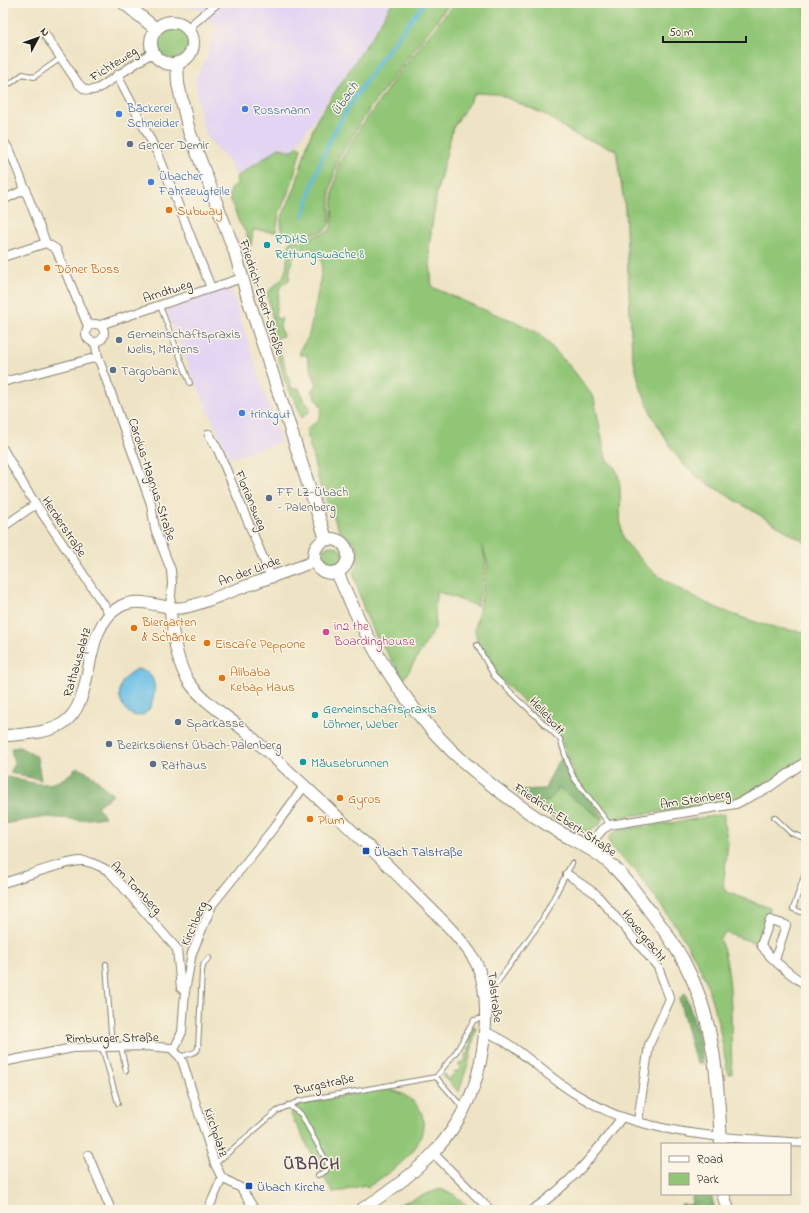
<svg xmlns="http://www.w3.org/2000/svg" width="809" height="1213" font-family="'Indie Flower',sans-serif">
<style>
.built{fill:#e2d4f3}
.green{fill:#92c677;stroke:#57714a}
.forest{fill:#75ab68;stroke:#486442}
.water{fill:#68bee5;stroke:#426d80}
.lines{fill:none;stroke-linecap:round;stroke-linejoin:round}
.stream{stroke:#68bee5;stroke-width:3.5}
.service-casing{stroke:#858070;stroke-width:6}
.minor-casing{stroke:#858070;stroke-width:10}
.tertiary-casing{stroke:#858070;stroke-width:13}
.secondary-casing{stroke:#858070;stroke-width:14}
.service{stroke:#fff;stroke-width:4}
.minor{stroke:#fff;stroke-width:8}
.tertiary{stroke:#fff;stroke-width:11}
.secondary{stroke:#fff;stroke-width:12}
.shop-dot{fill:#3f7fe0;stroke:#fcf5e5;stroke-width:1.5}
.service-dot{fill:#5c6f8a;stroke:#fcf5e5;stroke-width:1.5}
.food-dot{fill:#e8710a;stroke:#fcf5e5;stroke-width:1.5}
.culture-dot{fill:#0f9aa8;stroke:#fcf5e5;stroke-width:1.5}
.hotel-dot{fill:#d1479c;stroke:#fcf5e5;stroke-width:1.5}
.transit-dot{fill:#1a4fb4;stroke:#fcf5e5;stroke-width:1.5}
.labels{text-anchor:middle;stroke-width:3;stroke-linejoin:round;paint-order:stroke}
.street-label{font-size:13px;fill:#1c1c1c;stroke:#fcf5e5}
.shop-label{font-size:13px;fill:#366cbe;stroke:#fcf5e5;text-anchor:start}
.service-label{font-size:13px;fill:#4e5e75;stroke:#fcf5e5;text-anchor:start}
.food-label{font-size:13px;fill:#c56008;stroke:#fcf5e5;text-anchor:start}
.culture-label{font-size:13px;fill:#0d838f;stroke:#fcf5e5;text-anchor:start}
.hotel-label{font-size:13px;fill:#b23c85;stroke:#fcf5e5;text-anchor:start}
.transit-label{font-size:13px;fill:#164399;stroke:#fcf5e5;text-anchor:start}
.water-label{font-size:14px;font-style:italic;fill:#3a5d6c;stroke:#fcf5e5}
.district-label{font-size:17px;font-weight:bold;letter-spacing:1px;fill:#594456;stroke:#fcf5e5}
</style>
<rect width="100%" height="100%" fill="#fcf5e5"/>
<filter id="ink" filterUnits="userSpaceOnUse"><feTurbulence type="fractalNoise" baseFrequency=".025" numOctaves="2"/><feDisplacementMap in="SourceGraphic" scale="8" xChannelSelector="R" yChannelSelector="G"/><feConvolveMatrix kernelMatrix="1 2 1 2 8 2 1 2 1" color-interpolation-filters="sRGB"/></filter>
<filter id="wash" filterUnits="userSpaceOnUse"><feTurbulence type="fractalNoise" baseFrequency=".012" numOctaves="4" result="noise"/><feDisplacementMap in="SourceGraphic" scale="16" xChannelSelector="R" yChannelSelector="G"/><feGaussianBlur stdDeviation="0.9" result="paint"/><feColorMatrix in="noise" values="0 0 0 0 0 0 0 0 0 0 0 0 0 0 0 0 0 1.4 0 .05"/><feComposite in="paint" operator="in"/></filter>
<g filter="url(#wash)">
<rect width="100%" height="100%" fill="#eee4c5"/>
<g class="built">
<polygon points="161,3 391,3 357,59 292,151 279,148 235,176 229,161 209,140 203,127 198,102 195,79 208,56 212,36 218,29 197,7 184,8"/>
<polygon points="230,287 281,442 230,458 194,379 166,310"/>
</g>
<g class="green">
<polygon points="392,3 450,3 370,108 338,159 330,190 330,222 327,228 321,232 303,235 283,233 281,231 281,219 295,188 308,142 317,119 373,35"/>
<path d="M454 3H806V543L700 479 682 463 668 443 652 415 640 386 632 354 625 209 616 150 575 135 546 115 498 94 475 93 453 128 437 191 429 247 432 287 477 307 514 321 540 334 574 371 594 398 606 459C609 462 614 465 616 470 624 484 617 518 623 536 624 542 631 548 635 553 641 560 647 567 655 573 692 601 759 629 806 632V756L769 782 741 797 721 803 608 819 576 779 560 737 496 675 478 644 475 630 488 564 482 545 486 563 477 606 436 591 435 628 404 679 376 636 365 613 353 572 358 564V552L354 543 339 530 320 486 306 430 319 419 322 408 311 390 317 386 306 354 300 356C298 347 305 344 308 337 311 329 323 270 322 263 320 256 316 252 311 248 290 248 291 264 289 280L280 287 275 315 277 319 282 318 280 326 283 336 276 338 292 389 299 388 303 399 310 408 309 412 301 418 298 407 285 382 273 339 274 326 267 294C270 287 280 284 284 275 289 264 286 249 291 241L322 234 330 230 332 223 333 191 340 161 357 133 393 81Z"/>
<circle cx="172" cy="42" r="17"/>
<polygon points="298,146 301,148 292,183 279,214 276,232 253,230 251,246 245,231 239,222 229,195 232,188 237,183 236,177 279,148 292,151"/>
<circle cx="332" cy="557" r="11"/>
<path d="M559 788 602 819 600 824 587 833 563 819 553 818 534 805C543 801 554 797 559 788Z"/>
<path d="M724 814V824L728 843 723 887 727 892 770 908 758 944 726 933 719 939C735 967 730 1039 732 1073L728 1074 719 1025 706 981 697 961 675 925 636 871 612 849 608 839 614 832 632 828 672 823Z"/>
<polygon points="474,1027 476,1028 470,1057 459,1092 442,1076 444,1073 447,1079 451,1079 451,1076 455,1075 454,1072 460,1070 459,1064 466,1059 465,1055 470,1053 468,1048 471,1047 469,1039"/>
<path d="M378 1089C393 1089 404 1093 415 1103 421 1109 424 1117 423 1125 422 1154 389 1172 368 1187L364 1185 343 1191 332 1192 290 1113 295 1106Z"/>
<polygon points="440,1189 453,1194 473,1210 384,1210"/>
</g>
<g class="forest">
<polygon points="20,747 37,757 41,780 10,773 14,765 11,748"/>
<polygon points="563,756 569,771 603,816 602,819 559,788 549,801 534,805 514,790 545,789 555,767"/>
<path d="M77 767 90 774 113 795 97 806 105 817 81 820 46 817 3 824V779L8 777C36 784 55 792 77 767Z"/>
<polygon points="685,993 699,1037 703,1063 698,1063 694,1056 679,999"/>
<polygon points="693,1194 711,1194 715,1210 682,1210 681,1205 691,1205"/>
</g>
<path class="water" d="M137 669 148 672C155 680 156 689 153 699 142 743 94 690 137 669Z"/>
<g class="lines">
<g class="stream">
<path d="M303 216C312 187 320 157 335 131 359 86 393 43 424 3"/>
<polyline points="3,755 4,755"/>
</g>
</g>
</g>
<g filter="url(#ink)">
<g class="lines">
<g class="service-casing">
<g id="service">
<polyline points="11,83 23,74 34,77 61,58"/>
<polyline points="160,306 190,383"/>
<polyline points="477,645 494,676 560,739 569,767 574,778 610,825"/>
<polyline points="774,817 791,833 806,839"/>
<polyline points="806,870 793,909 806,914"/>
<polyline points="106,964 112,1047"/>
<polyline points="483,984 497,983 542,920 572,863"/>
<polyline points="102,1047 118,1103"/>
<polyline points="121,1047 126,1071"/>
<polyline points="180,1057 195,1052 198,1049 202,971 204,963 209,958"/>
<polyline points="436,1077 463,1108"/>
<polyline points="288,1105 301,1114 328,1164 326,1171 318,1175"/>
<polyline points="215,1164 277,1111 299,1101 436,1077 456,1052 474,1020 485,1018"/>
</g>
</g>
<g class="minor-casing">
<g id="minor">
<polyline points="188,28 217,3"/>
<path d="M44 33 78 83C85 91 89 92 99 88L153 52"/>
<polyline points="117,75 159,156 211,288"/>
<polyline points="3,140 11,153 46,243 56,249 88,326"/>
<polyline points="3,200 26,189"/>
<polyline points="3,257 46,243"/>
<circle cx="95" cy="333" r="9"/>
<polyline points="100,325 242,278"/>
<polyline points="95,342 98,357 151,504 155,529 171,570 172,583 170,607"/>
<polyline points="3,382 98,357"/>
<polyline points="209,434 218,450 271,577"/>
<polyline points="3,449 27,491 110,614"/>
<polyline points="3,527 36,504"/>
<polyline points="587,848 603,829 610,825 736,804 770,787 806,761"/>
<polyline points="567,874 596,894 658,967 670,999 649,1045 638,1121"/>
<path d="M3 883C21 878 67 860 83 861 93 862 101 867 109 871L177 949 181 988 185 991"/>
<path d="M775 960 786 925 770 920 761 945C772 961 790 974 806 985"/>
<path d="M486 1032C522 1047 547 1079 581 1097 594 1104 608 1113 622 1117 681 1137 745 1139 806 1143"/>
<polyline points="174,1050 182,1032 185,991 192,953 212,905 276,825 305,785"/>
<polyline points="3,1062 73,1048 145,1046 171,1048 180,1057 183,1063 215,1164 222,1178 241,1188 255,1210"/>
<polyline points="434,1154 490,1210"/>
<polyline points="88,1155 111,1210"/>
<polyline points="208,1210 222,1178"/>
<path d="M532 1210C569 1186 596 1153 622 1117"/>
</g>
</g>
<g class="tertiary-casing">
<g id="tertiary">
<path d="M170 607C172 630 176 663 189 682 203 702 227 716 245 731 305 786 364 840 420 898 438 916 469 945 478 967 490 997 486 1033 480 1064 466 1133 417 1175 360 1210"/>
<path d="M3 736C21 734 46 734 62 724 99 701 78 629 121 606 140 596 161 609 181 608 197 606 214 598 230 592 258 581 287 572 315 561"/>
</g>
</g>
<g class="secondary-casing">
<g id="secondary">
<polyline points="124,3 156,29"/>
<circle cx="172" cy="43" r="21"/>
<polyline points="177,64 178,84 189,131 235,252 247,295 326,539"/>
<circle cx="331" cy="556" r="17"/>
<path d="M337 572C367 641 397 697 451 750 482 780 518 806 554 829 572 840 592 848 607 861 624 875 636 893 649 910 663 928 677 947 687 968 715 1022 718 1084 721 1144"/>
<polyline points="723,1194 728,1210"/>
</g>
</g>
<use href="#service" class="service"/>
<use href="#minor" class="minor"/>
<use href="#tertiary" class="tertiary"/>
<use href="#secondary" class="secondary"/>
</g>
</g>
<g class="shop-dot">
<circle cx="245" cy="109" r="4"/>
<circle cx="119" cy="114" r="4"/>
<circle cx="151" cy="182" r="4"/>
<circle cx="242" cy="413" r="4"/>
</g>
<g class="service-dot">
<circle cx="130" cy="144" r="4"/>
<circle cx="119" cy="340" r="4"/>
<circle cx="113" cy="370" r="4"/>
<circle cx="269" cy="498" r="4"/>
<circle cx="178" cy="722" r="4"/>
<circle cx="109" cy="744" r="4"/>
<circle cx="153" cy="764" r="4"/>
</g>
<g class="food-dot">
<circle cx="169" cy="210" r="4"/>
<circle cx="47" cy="268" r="4"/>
<circle cx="134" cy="628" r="4"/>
<circle cx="207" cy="643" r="4"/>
<circle cx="222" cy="678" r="4"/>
<circle cx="340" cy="798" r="4"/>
<circle cx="310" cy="819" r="4"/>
</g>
<g class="culture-dot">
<circle cx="267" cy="245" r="4"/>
<circle cx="315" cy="715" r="4"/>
<circle cx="303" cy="762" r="4"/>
</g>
<circle class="hotel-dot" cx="326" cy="632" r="4"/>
<g class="transit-dot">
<rect x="362" y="847" width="8" height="8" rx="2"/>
<rect x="245" y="1182" width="8" height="8" rx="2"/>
</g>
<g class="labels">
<g class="street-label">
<text transform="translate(113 63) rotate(-33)" y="5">Fichteweg</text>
<text transform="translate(167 290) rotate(-18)" y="5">Arndtweg</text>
<text transform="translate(263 297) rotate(72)" y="5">Friedrich-Ebert-Straße</text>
<text transform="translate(153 479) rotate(72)" y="5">Carolus-Magnus-Straße</text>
<text transform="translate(252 500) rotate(67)" y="5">Floriansweg</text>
<text transform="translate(65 526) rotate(56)" y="5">Herderstraße</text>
<text transform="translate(249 570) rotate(-20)" y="5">An der Linde</text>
<text transform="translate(76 662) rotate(-74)" y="5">Rathausplatz</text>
<text transform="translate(548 715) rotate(47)" y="5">Hellebott</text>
<text transform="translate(695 798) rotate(-9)" y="5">Am Steinberg</text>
<text transform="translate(566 819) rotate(34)" y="5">Friedrich-Ebert-Straße</text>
<text transform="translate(137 887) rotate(46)" y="5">Am Tomberg</text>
<text transform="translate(193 923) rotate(-66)" y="5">Kirchberg</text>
<text transform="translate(645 935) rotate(51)" y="5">Hovergracht</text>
<text transform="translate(496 997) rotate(83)" y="5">Talstraße</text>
<text transform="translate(112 1037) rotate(-1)" y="5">Rimburger Straße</text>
<text transform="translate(324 1083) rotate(-12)" y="5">Burgstraße</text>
<text transform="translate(217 1132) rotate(71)" y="5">Kirchplatz</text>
</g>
<g class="shop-label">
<text x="127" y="112">Bäckerei<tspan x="127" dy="15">Schneider</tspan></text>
<text x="253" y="114">Rossmann</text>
<text x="159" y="180">Übacher<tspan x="159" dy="15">Fahrzeugteile</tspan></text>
<text x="250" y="418">trinkgut</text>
</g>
<g class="service-label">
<text x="138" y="149">Gencer Demir</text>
<text x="127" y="338">Gemeinschaftspraxis<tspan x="127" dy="15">Nelis, Mertens</tspan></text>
<text x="121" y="375">Targobank</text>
<text x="277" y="496">FF LZ-Übach<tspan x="277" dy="15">- Palenberg</tspan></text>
<text x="186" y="727">Sparkasse</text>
<text x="117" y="749">Bezirksdienst Übach-Palenberg</text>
<text x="161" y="769">Rathaus</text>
</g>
<g class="food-label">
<text x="177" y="215">Subway</text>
<text x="55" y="273">Döner Boss</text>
<text x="142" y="626">Biergarten<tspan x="142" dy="15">&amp; Schänke</tspan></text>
<text x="215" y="648">Eiscafe Peppone</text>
<text x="230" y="676">Alibaba<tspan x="230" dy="15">Kebap Haus</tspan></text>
<text x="348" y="803">Gyros</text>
<text x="318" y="824">Plum</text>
</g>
<g class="culture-label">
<text x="275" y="243">RDHS<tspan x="275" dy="15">Rettungswache 8</tspan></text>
<text x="323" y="713">Gemeinschaftspraxis<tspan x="323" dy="15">Löhmer, Weber</tspan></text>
<text x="311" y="767">Mäusebrunnen</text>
</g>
<g class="hotel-label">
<text x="334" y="630">in2 the<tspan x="334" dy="15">Boardinghouse</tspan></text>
</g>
<g class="transit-label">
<text x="374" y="856">Übach Talstraße</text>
<text x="257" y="1191">Übach Kirche</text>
</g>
<g class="water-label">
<text transform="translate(344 98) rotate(-55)" y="5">Übach</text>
</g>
<g class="district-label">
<text x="312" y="1169">ÜBACH</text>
</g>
</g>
<rect width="809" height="1213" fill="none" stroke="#fcf5e5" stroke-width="16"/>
<rect x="661" y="1143" width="130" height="52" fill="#fcf5e5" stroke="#a29e95"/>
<rect x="669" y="1156" width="20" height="6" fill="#ffffff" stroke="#a29e95"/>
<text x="697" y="1163" font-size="12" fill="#1c1c1c">Road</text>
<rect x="669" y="1173" width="20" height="12" fill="#92c677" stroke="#a29e95"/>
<text x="697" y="1183" font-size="12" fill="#1c1c1c">Park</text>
<g transform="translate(38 38) rotate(49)" stroke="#fcf5e5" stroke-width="3" paint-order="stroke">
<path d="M0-3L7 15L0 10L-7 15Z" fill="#1c1c1c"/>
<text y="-6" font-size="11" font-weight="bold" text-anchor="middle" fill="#1c1c1c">N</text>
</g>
<path d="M663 36v6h83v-6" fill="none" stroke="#1c1c1c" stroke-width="2"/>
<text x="669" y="36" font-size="12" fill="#1c1c1c" stroke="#fcf5e5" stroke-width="3" paint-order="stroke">50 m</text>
</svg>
